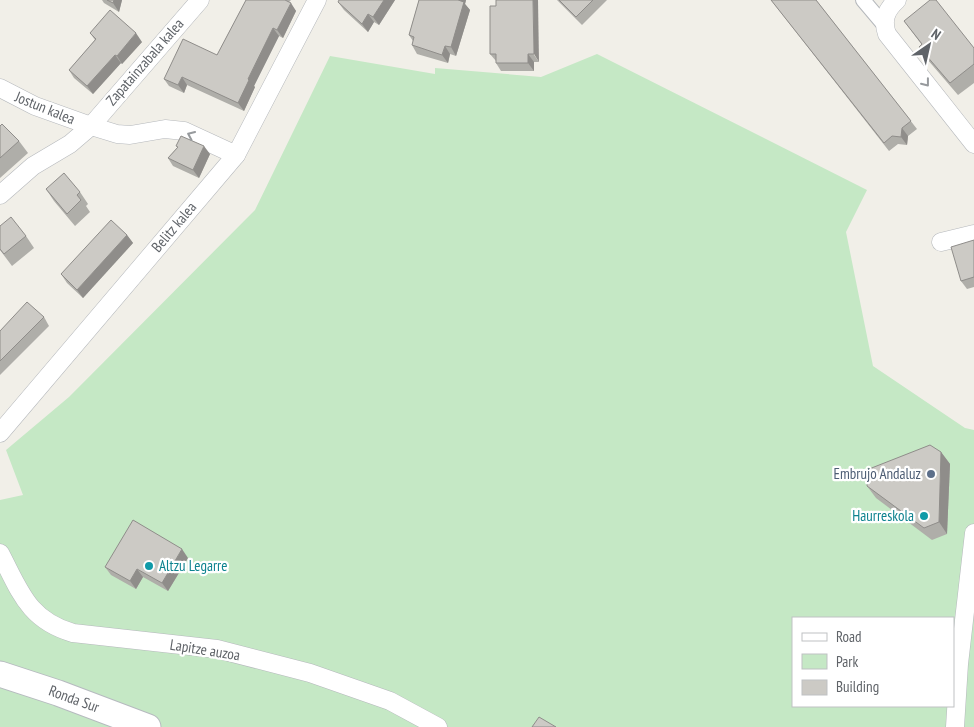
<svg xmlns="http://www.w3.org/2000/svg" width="974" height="727" font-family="'PT Sans Narrow',sans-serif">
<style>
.green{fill:#c5e8c5;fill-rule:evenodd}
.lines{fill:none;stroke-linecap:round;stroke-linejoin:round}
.pedestrian-casing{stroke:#b5b8bc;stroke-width:16}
.minor-casing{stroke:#b5b8bc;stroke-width:19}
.secondary-casing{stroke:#b6babf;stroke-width:27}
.pedestrian{stroke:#fff;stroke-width:14}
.minor{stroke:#fff;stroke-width:18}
.secondary{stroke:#fff;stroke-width:25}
.wall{fill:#afaea9}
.shaded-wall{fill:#8f8d8a}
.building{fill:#cccac5;stroke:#8f8d8a}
.oneway{stroke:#979a9d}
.service-dot{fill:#5c6f8a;stroke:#fff;stroke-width:2}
.culture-dot{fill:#0f9aa8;stroke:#fff;stroke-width:2}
.labels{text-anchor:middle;stroke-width:4.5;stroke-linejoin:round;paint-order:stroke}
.street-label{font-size:15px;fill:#5f6368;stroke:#fff}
.service-label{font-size:15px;fill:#4e5e75;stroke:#fff;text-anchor:end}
.culture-label{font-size:15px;fill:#0d838f;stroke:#fff;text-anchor:end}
</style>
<rect width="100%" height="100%" fill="#f1efe8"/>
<path class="green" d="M597 54 867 190 846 232 873 366 965 428 974 430V727H0V500L23 495 6 450 69 397 255 210 330 56 435 74V68L541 77ZM793 618H953V706H793Z"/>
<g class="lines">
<g class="pedestrian-casing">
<polyline id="pedestrian" points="863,0 885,26"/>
</g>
<g class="minor-casing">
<g id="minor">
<polyline points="200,0 91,126 117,134 130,135 165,129 184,131 236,155"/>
<path d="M897 0C886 10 882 20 887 34L974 144"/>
<polyline points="0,88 35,106 91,126 70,144 33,166 0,195"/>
<polyline points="941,242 974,234"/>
<polyline points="0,433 236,155 317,0"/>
<path d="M0 553C20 591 28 620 73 633L217 649 310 673 390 701 438 727"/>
<polyline points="955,727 959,664 974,533"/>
</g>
</g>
<g class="secondary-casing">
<polyline id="secondary" points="0,674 58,693 148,727"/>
</g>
<use href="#pedestrian" class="pedestrian"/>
<use href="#minor" class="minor"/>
<use href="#secondary" class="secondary"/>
</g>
<g class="wall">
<polygon points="102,0 122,0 119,12 104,3"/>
<polygon points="246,0 291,0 289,2 296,11 283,38 279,36 254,86 255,87 244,111 187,85 184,93 169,86 164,79 217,55"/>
<polygon points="395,0 379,25 374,22 368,32 344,10 338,2"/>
<polygon points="419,0 466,0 465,4 470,10 456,56 450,54 448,63 417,54 412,45 413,41 409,35"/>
<polygon points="496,0 539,62 534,62 534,71 501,71 496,63 496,61 490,54 496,6"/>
<polygon points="557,0 607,0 582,25"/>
<polygon points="771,0 816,0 917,129 908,136 907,145 898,144 889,151"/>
<polygon points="904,21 974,48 974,83 958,95 927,59 919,47 922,45"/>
<polygon points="90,33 142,42 122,64 121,63 93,94 74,78 69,70 95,40"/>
<polygon points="0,126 19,141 28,153 0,178"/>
<polygon points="177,148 210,154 199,178 173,166 168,158"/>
<polygon points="46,189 80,192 88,204 86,206 90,212 75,226 54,201"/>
<polygon points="0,226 26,236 34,248 12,266 0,250"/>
<polygon points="127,235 133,243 83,298 67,283 61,274"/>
<polygon points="974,240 974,287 967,289 961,281"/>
<polygon points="44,317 49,326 0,375 0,331"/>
<polygon points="941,452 950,464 947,534 932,540 876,498 867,486"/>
<polygon points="188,558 168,591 143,577 136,589 111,575 105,567"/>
</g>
<g class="shaded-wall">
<polygon points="114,0 122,0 119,12 113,3"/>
<polygon points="384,0 395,0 379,25 373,17"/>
<polygon points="458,0 466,0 465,4 470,10 456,56 451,47"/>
<polygon points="533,0 538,0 539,62 534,54"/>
<polygon points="291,3 296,11 283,38 277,30"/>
<polygon points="368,14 374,22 368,32 362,24"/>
<polygon points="273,28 279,36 254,86 255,87 244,111 238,103 248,79"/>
<polygon points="136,33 142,42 122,64 117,56"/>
<polygon points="445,46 450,54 448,63 442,55"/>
<polygon points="528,54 534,62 534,71 528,63"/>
<polygon points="115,55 121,63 93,94 87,86"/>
<polygon points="182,77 187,85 184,93 178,85"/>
<polygon points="902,128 908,136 907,145 901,137"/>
<polygon points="204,146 210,154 199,178 193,170"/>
<polygon points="127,235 133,243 83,298 77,290"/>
<polygon points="941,452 950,464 947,534 939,522"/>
<polygon points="182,549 188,558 168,591 162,583"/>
<polygon points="137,569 143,577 136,589 130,581"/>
</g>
<g class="building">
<polygon points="107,0 114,0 113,3"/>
<polygon points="246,0 285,0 291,3 277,30 273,28 248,79 249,80 238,103 182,77 178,85 164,79 183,39 217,55"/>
<polygon points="339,0 384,0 373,17 368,14 362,24 338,2"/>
<polygon points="419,0 458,0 464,2 451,47 445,46 442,55 412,45 414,37 409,35"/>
<polygon points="496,0 533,0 534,54 528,54 528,63 496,63 496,54 490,54 490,6 496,6"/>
<polygon points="559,0 593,0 576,17"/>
<polygon points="771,0 816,0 911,121 902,128 901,137 892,136 884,143"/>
<polygon points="930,0 936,0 974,48 974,64 950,83 919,47 922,44 904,21"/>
<polygon points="110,10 136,33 117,56 115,55 87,86 69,70 96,39 90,33"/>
<polygon points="2,124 19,141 0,158 0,126"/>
<polygon points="181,136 204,146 193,170 168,158 178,147 176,146"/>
<polygon points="64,173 80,192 77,195 81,200 67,214 46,189"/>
<polygon points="11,217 26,236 4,254 0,249 0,226"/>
<polygon points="111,220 127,235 77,290 61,274"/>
<polygon points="974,240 974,277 961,281 951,247"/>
<polygon points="27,302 44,317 0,361 0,331"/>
<polygon points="930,445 941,452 939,522 924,528 867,486 869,469"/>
<polygon points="133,520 182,549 162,583 137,569 130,581 105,567"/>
<polygon points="539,717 556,727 532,727"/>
</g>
<defs><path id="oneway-chevron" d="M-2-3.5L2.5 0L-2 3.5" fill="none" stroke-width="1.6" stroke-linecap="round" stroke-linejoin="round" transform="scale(1.25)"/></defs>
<g class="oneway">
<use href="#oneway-chevron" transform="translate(926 83) rotate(52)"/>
<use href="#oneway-chevron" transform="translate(191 135) rotate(-156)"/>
</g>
<circle class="service-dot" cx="931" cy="474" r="5"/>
<g class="culture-dot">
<circle cx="924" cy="516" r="5"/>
<circle cx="149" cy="566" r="5"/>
</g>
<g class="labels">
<g class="street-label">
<text transform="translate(145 62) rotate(-49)" y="5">Zapatainzabala kalea</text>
<text transform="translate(45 108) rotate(22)" y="5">Jostun kalea</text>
<text transform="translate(174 227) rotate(-50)" y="5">Belitz kalea</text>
<text transform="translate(205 650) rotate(9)" y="5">Lapitze auzoa</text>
<text transform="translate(74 699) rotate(20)" y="5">Ronda Sur</text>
</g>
<g class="service-label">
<text x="921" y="479">Embrujo Andaluz</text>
</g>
<g class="culture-label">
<text x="914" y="521">Haurreskola</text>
<text x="159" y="571" text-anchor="start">Altzu Legarre</text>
</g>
</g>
<rect x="792" y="617" width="162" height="90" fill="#ffffff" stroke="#bfc1c3"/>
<rect x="802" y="633" width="25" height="8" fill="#ffffff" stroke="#bfc1c3"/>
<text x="836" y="642" font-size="15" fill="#5f6368">Road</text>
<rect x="802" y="654" width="25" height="15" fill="#c5e8c5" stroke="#bfc1c3"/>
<text x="836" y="667" font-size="15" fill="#5f6368">Park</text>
<rect x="802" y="680" width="25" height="15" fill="#cccac5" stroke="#bfc1c3"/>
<text x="836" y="692" font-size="15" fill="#5f6368">Building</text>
<g transform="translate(929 45) rotate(34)" stroke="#ffffff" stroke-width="4" paint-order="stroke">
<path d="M0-4L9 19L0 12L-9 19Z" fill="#5f6368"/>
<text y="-8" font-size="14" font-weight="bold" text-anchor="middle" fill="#5f6368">N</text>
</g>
</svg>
